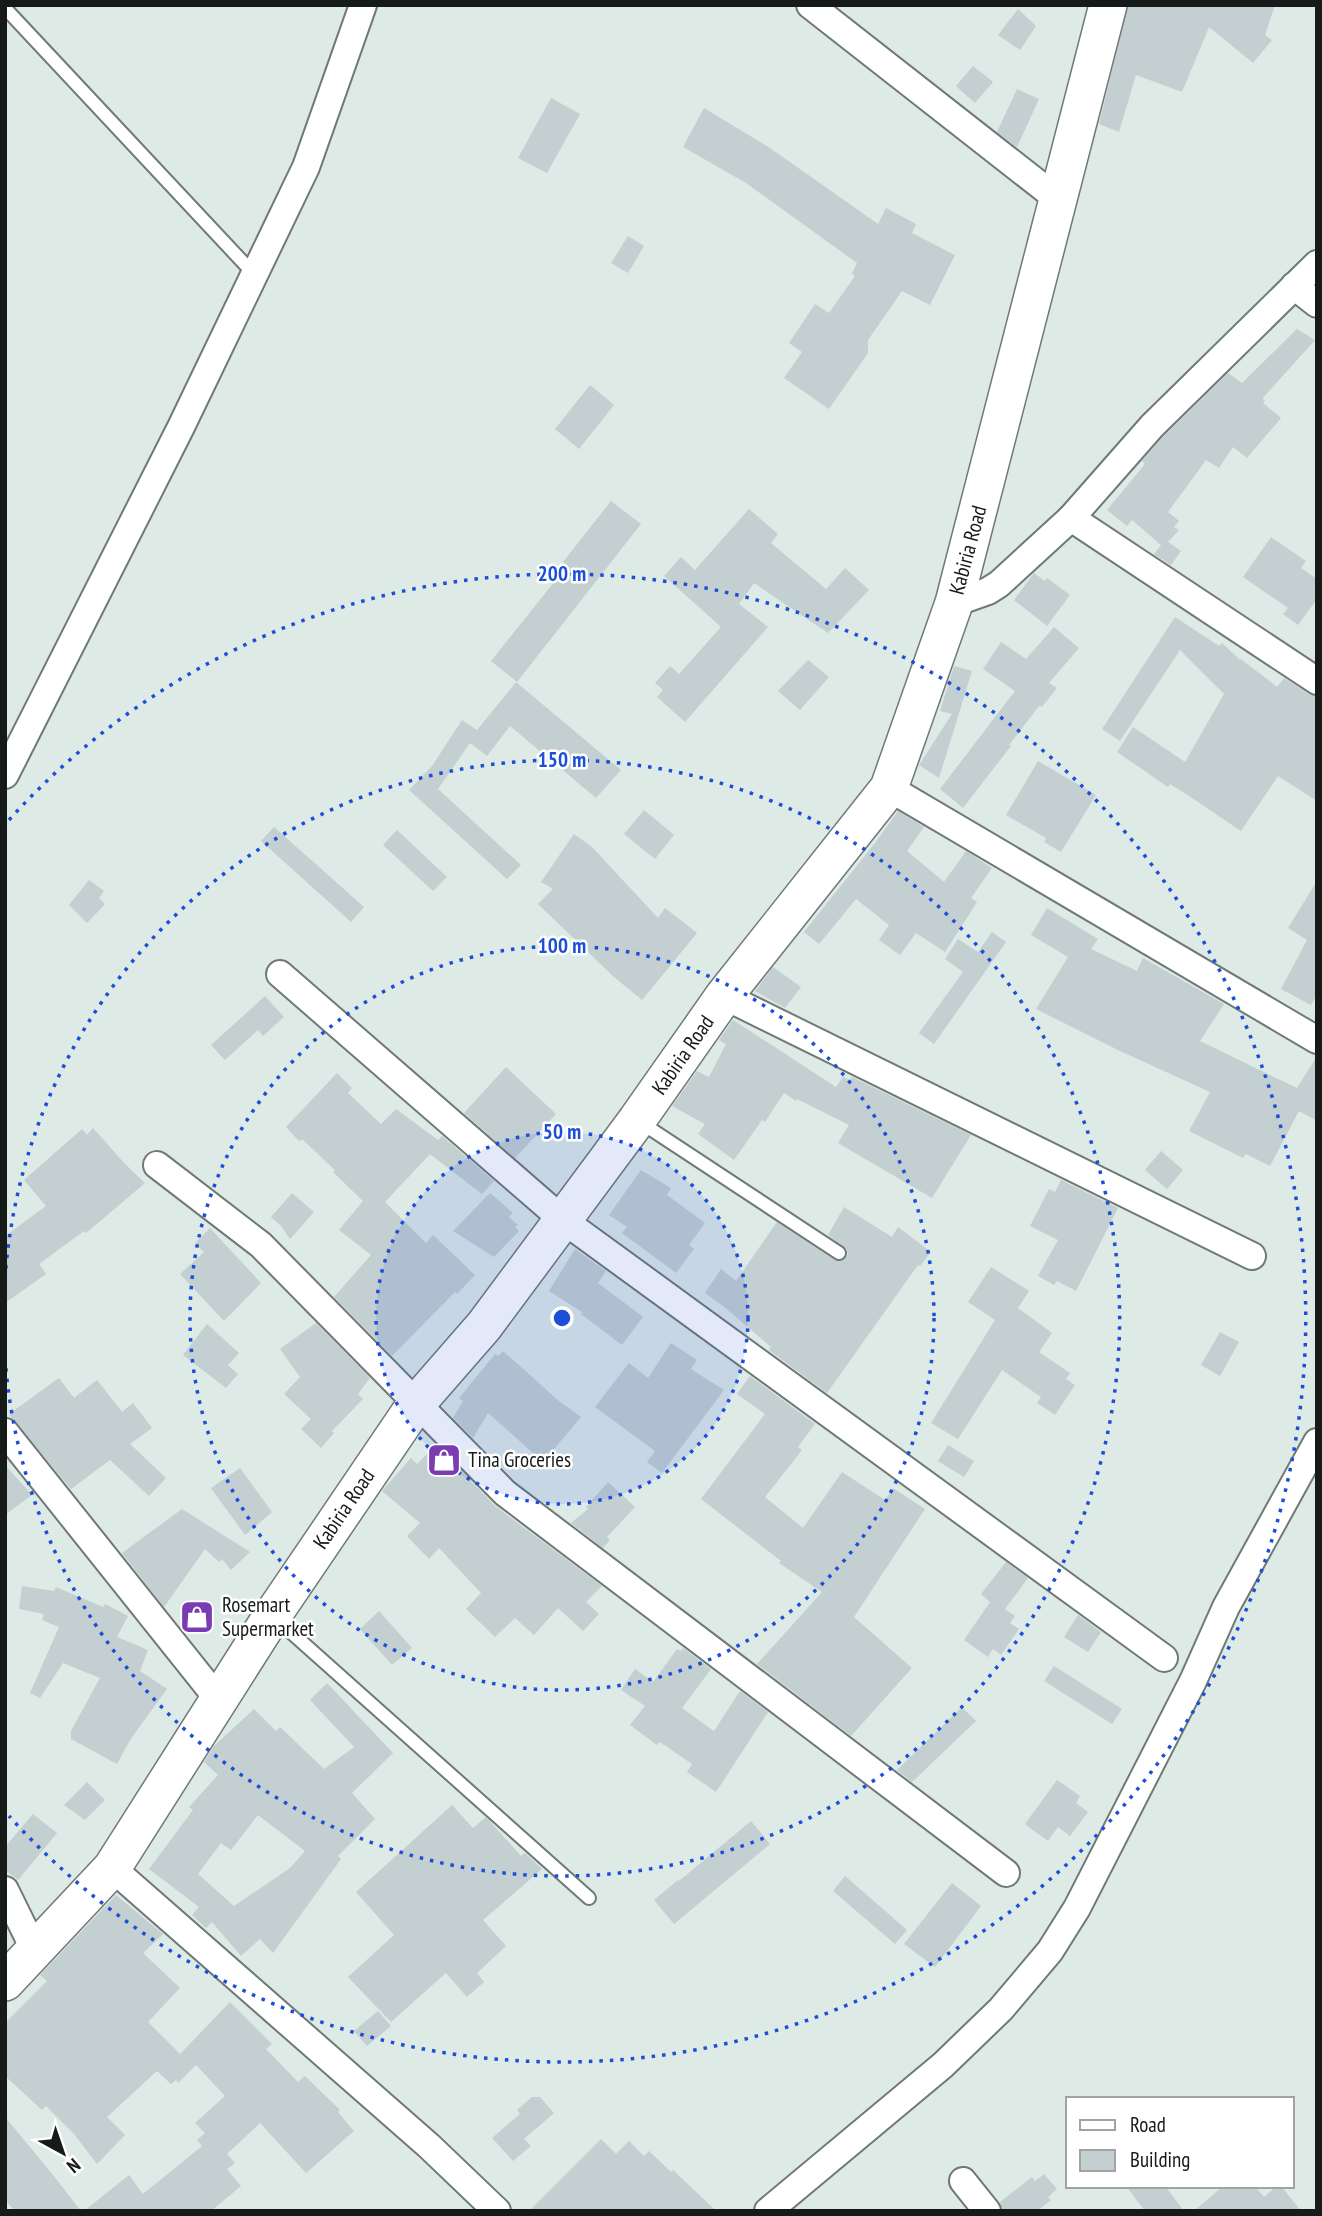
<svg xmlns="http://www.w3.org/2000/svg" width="1322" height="2216" font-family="'PT Sans Narrow',sans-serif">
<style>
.building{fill:#c3cfd0;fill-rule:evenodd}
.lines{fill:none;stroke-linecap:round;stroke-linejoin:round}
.service-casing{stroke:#6f7976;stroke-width:16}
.minor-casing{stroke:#6f7976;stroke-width:30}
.secondary-casing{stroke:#6f7976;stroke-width:40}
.service{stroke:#fff;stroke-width:12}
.minor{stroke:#fff;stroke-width:26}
.secondary{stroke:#fff;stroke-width:37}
.ring{fill:none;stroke:#1d4ed8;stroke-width:3.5;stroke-dasharray:3.5 7}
.labels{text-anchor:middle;stroke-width:5;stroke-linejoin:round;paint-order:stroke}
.street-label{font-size:21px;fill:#161a19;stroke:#fff}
.poi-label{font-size:21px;fill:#161a19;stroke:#fff;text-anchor:start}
.centre{fill:#1d4ed8;stroke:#fff;stroke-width:3.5}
.ring-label{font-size:21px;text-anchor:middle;font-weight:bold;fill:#1d4ed8;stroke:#fff;stroke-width:5;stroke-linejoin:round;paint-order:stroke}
</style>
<rect width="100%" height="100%" fill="#deeae6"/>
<g class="building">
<polygon points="1128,5 1275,5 1265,35 1272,40 1253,63 1209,27 1182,92 1136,75 1119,132 1099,124"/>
<polygon points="1018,9 1036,26 1020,50 998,35"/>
<polygon points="973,66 993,82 975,103 956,86"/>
<polygon points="1017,89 1039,99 1017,147 997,132"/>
<polygon points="551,98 580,114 547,173 518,158"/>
<polygon points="704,108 770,148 878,224 886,208 916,224 912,233 955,255 930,305 902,291 868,340 868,353 829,409 784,378 802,352 789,343 815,304 829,313 855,276 852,274 857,263 746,183 683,147"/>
<polygon points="628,236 644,246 628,273 611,263"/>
<polygon points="1297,329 1315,340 1262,399 1265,400 1263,403 1281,418 1247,458 1233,447 1219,468 1206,460 1168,512 1179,521 1174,527 1179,530 1168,542 1181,551 1171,565 1154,554 1161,545 1132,520 1127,526 1107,510 1145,464 1142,461 1163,437 1228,373 1242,383"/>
<polygon points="590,385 614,405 579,449 555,429"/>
<polygon points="611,501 641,524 517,682 491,661 567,566 563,562"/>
<polygon points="749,509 778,534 771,543 826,589 845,568 869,590 828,633 754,583 739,604 768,627 685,722 657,697 663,690 655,683 670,666 679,674 721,627 664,576 681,557 695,570"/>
<polygon points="1271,537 1306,561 1301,568 1317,579 1317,599 1298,625 1283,614 1288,608 1243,577"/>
<polygon points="1034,573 1045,581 1047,578 1070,595 1047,626 1014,600"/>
<polygon points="1175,617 1219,646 1222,643 1240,660 1241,659 1277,687 1284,678 1308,694 1317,697 1317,801 1278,776 1241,831 1186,794 1170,784 1168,787 1117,752 1133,727 1185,762 1224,694 1180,650 1120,741 1102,729"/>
<polygon points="1054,627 1079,648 1049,683 1057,688 1042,707 1039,706 1009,745 1011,746 963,808 940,789 1015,691 983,669 1001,642 1026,659"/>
<polygon points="808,660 829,677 800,710 778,691"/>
<polygon points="954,666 972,671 939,778 919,765 952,714 940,711"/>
<polygon points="516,682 621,770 596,798 510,726 487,756 470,743 438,789 521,865 507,879 409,790 432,766 462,720 477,730"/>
<polygon points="1038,761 1096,795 1061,852 1044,842 1046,838 1006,815"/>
<polygon points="644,810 674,835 655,859 624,834"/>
<polygon points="898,811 924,827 907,851 944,882 966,851 992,868 971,898 977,902 945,952 916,933 900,955 879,940 889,925 856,899 819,944 804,932 875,843"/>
<polygon points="274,827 364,907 351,922 261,841"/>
<polygon points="397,830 447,877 433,891 383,845"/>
<polygon points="574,834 592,847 658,918 665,908 697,933 642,1000 614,977 538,904 553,889 541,882"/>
<polygon points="89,880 104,891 99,898 105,904 87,923 69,905"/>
<polygon points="1317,881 1317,994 1311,1005 1281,989 1307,940 1288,928"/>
<polygon points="1047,908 1098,939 1091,949 1137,971 1143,958 1224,1004 1200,1041 1297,1088 1317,1056 1317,1121 1299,1111 1270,1166 1246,1154 1243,1158 1189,1131 1210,1092 1120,1051 1036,1009 1068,957 1031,935"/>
<polygon points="992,932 1006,942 934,1044 919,1033 963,972 945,959 958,939 978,952"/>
<polygon points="773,967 801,987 785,1008 755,991"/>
<polygon points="265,996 284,1017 263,1036 258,1030 225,1060 211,1045"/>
<polygon points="733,1020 836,1087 843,1077 850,1080 852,1077 971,1135 932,1198 838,1143 849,1125 797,1099 796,1101 784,1093 765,1122 762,1120 734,1160 698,1134 705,1124 672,1106 697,1071 709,1077 726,1044 719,1040"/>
<polygon points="506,1067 556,1114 515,1158 464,1113"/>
<polygon points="337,1073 352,1088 348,1093 381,1124 396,1109 438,1140 442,1136 494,1181 482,1194 430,1154 385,1202 426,1243 433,1235 475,1275 457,1294 455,1292 392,1356 334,1297 371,1255 339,1230 363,1201 333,1172 335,1170 303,1140 299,1141 286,1127"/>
<polygon points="93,1128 125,1164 145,1183 86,1233 84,1231 39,1264 46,1274 5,1303 5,1236 46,1206 24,1180 82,1129 87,1135"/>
<polygon points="1161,1151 1183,1170 1167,1189 1145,1170"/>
<polygon points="641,1170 671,1188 667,1195 705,1223 689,1245 694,1249 676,1273 622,1233 627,1227 609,1215"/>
<polygon points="1061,1180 1118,1208 1076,1291 1057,1281 1054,1285 1038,1276 1058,1240 1030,1226 1049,1189 1055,1192"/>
<polygon points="292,1193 314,1212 290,1239 282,1227 271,1217"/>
<polygon points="490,1193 513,1213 509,1217 518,1225 515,1227 519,1231 494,1257 453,1231"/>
<polygon points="844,1207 892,1237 898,1227 931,1252 920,1266 918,1265 827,1393 769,1350 771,1347 723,1306 705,1293 721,1269 736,1281 777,1222 834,1260 843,1260 848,1254 846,1249 828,1235"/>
<polygon points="210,1228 261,1283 224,1321 180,1274 204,1252 195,1243"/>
<polygon points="575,1249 606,1271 598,1283 643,1317 622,1345 581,1314 582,1312 549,1291"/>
<polygon points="991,1267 1029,1291 1018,1308 1052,1333 1039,1352 1070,1373 1066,1379 1075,1385 1055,1415 1037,1403 1041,1397 1002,1370 958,1439 931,1423 995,1320 968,1302"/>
<polygon points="316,1323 370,1378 358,1394 363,1399 332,1431 334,1433 321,1448 301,1429 311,1419 284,1394 300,1377 280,1349"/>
<polygon points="207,1324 239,1353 228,1365 238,1374 226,1388 183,1355"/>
<polygon points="1220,1332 1239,1342 1220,1376 1201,1365"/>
<polygon points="671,1343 697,1360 691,1369 724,1390 662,1473 647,1462 655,1451 595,1407 629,1363 648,1378"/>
<polygon points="503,1351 559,1401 581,1417 543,1462 488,1413 473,1438 453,1418 463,1401 459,1398 495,1354 498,1356"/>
<polygon points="750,1376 815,1424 798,1447 802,1450 765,1497 803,1528 842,1472 885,1500 893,1488 925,1509 854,1617 912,1668 851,1736 757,1664 822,1592 779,1563 781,1561 701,1499 765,1414 737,1394"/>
<polygon points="59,1378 74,1398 97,1380 122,1412 133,1403 152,1428 130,1444 166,1478 149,1496 110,1460 71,1489 12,1418 9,1414"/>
<polygon points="436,1445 495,1506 602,1586 586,1602 599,1614 583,1631 558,1608 534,1635 515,1618 495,1637 466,1609 481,1593 439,1548 429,1559 407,1536 420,1523 382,1491 411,1458 417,1464"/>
<polygon points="948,1445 974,1461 964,1477 938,1461"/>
<polygon points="5,1465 32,1495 5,1515"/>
<polygon points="240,1468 272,1512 245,1535 211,1488"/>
<polygon points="608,1482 635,1507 607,1537 610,1540 603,1548 571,1523 588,1509 586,1507"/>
<polygon points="182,1509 250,1552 231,1570 222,1559 219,1562 205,1549 164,1607 122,1553"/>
<polygon points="1006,1562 1028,1578 1005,1609 1015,1616 1010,1623 1019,1629 1001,1655 993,1649 988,1657 964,1640 990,1602 981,1594"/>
<polygon points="22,1586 54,1591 56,1587 103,1607 105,1604 128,1616 117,1637 148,1650 140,1671 167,1689 130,1740 117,1764 71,1739 71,1731 100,1678 63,1663 40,1698 30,1693 59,1627 42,1620 44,1614 19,1609"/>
<polygon points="379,1611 412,1648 392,1665 360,1629"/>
<polygon points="1078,1615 1101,1632 1088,1652 1064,1637"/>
<polygon points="683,1648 711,1669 682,1708 714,1731 740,1691 768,1712 716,1792 687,1772 692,1764 660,1742 657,1745 630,1725 645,1706 621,1690 635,1669 653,1682 677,1649 681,1651"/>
<polygon points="1054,1666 1122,1709 1112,1724 1044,1681"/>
<path d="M327 1683 393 1753 352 1793 375 1819 338 1856 341 1859 273 1953 260 1939 241 1956 212 1922 206 1928 192 1915 199 1907 149 1869 193 1810 189 1807 218 1775 204 1762 214 1746 254 1709 276 1731 280 1727 324 1769 354 1747 310 1700ZM258 1815 305 1851 290 1868 234 1906 198 1874 221 1843 231 1850Z"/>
<polygon points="962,1707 976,1721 912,1782 897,1770"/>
<polygon points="1057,1780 1080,1796 1076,1803 1088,1812 1070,1836 1058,1827 1048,1841 1025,1824"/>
<polygon points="87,1782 105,1800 85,1820 64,1805"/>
<polygon points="452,1805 473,1828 486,1817 521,1856 525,1853 542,1869 483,1920 506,1946 477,1973 484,1982 467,1997 446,1973 391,2022 348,1977 394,1935 356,1892"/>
<polygon points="33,1814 57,1833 18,1880 5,1870 5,1847"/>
<polygon points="751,1821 770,1844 674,1924 654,1900 678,1880 679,1881"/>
<polygon points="845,1876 907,1930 895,1944 833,1891"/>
<polygon points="952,1883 981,1906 935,1967 904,1944"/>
<polygon points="116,1895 163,1934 143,1953 180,1988 148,2022 180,2054 230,2002 272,2044 266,2049 298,2082 305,2076 340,2110 338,2112 354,2131 306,2173 260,2123 227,2154 235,2163 227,2169 241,2186 211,2211 84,2211 129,2175 143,2194 202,2146 197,2140 205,2133 195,2123 225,2096 196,2065 178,2083 176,2080 171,2084 157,2071 107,2117 125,2135 97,2164 74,2134 46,2106 42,2110 5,2076 5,2023 47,1981 40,1975"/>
<polygon points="378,2011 391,2026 367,2046 354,2031"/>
<polygon points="532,2097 540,2097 554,2113 524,2139 531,2146 513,2161 492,2138 520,2114 517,2110"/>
<polygon points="5,2117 53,2175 81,2211 15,2211 5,2200"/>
<polygon points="601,2139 616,2154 629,2141 644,2156 649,2151 671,2172 673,2170 716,2211 529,2211"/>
<polygon points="1044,2174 1057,2189 1048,2197 1051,2200 1037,2211 1002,2211 1000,2202 1032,2177 1035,2181"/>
<polygon points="1126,2186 1165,2186 1184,2211 1145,2211"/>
<polygon points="1223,2186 1255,2186 1264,2197 1277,2186 1281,2186 1301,2211 1194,2211"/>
</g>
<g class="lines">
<g class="service-casing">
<g id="service">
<polyline points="5,8 254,274"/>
<polyline points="640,1122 839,1253"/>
<polyline points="275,1618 589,1898"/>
</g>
</g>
<g class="minor-casing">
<g id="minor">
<polyline points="810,5 1059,200"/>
<polyline points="1294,286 1317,304"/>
<polyline points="1071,518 1152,426 1317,264"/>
<polyline points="954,603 988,591 999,584 1071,518 1317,681"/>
<polyline points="5,775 181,427 306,167 363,5"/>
<polyline points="889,788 1317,1040"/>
<polyline points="280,974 563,1220 1164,1658"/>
<polyline points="724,996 1252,1256"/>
<polyline points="157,1165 261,1245 505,1493 1006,1873"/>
<polyline points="5,1432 218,1699"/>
<polyline points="112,1868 429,2146 497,2211"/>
<polyline points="5,1890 35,1951"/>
<polyline points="963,2181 987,2211"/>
<polyline points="768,2211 943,2065 1001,2009 1050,1951 1077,1908 1193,1681 1226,1607 1317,1442"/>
</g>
</g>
<g class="secondary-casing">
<polyline id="secondary" points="5,1982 112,1868 272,1616 416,1404 484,1326 637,1120 724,996 889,788 954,603 1108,5"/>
</g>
<use href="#service" class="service"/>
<use href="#minor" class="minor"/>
<use href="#secondary" class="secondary"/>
</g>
<circle cx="562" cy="1318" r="186" fill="#1d4ed8" fill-opacity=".12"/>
<g class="ring">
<circle cx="562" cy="1318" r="186"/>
<circle cx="562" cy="1318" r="372"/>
<path d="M5 1279A558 558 0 1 1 5 1357"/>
<path d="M9 820A744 744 0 1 1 9 1816"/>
</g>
<defs>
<g id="shop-square" transform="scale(1.75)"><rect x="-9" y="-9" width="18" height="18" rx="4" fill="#7c3cb1" stroke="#fff"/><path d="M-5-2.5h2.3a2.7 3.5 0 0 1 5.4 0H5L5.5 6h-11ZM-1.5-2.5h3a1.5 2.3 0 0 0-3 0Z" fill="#fff"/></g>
</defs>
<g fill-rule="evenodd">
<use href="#shop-square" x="444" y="1460"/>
<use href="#shop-square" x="197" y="1617"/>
</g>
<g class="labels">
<g class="street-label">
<text transform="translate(968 550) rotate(-75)" y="7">Kabiria Road</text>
<text transform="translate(683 1055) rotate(-55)" y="7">Kabiria Road</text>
<text transform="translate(344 1509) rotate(-56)" y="7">Kabiria Road</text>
</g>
<g class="poi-label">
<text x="468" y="1467">Tina Groceries</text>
<text x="222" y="1612">Rosemart<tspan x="222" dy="24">Supermarket</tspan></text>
</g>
</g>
<circle cx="562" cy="1318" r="10" class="centre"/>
<g class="ring-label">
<text x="562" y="581">200 m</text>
<text x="562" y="767">150 m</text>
<text x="562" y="953">100 m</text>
<text x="562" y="1139">50 m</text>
</g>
<rect width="1322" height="2216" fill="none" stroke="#161a19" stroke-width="14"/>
<rect x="1066" y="2097" width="228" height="91" fill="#ffffff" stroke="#a2a3a3" stroke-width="2"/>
<rect x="1080" y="2120" width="35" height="10" fill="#ffffff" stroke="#a2a3a3" stroke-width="2"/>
<text x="1130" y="2132" font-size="21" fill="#161a19">Road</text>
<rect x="1080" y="2150" width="35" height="21" fill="#c3cfd0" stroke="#a2a3a3" stroke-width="2"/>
<text x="1130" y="2167" font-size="21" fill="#161a19">Building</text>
<g transform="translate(63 2153) rotate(140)" stroke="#ffffff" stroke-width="5" paint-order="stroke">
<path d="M0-5L12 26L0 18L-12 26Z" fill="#161a19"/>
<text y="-10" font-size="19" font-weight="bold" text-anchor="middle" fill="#161a19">N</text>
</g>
</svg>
